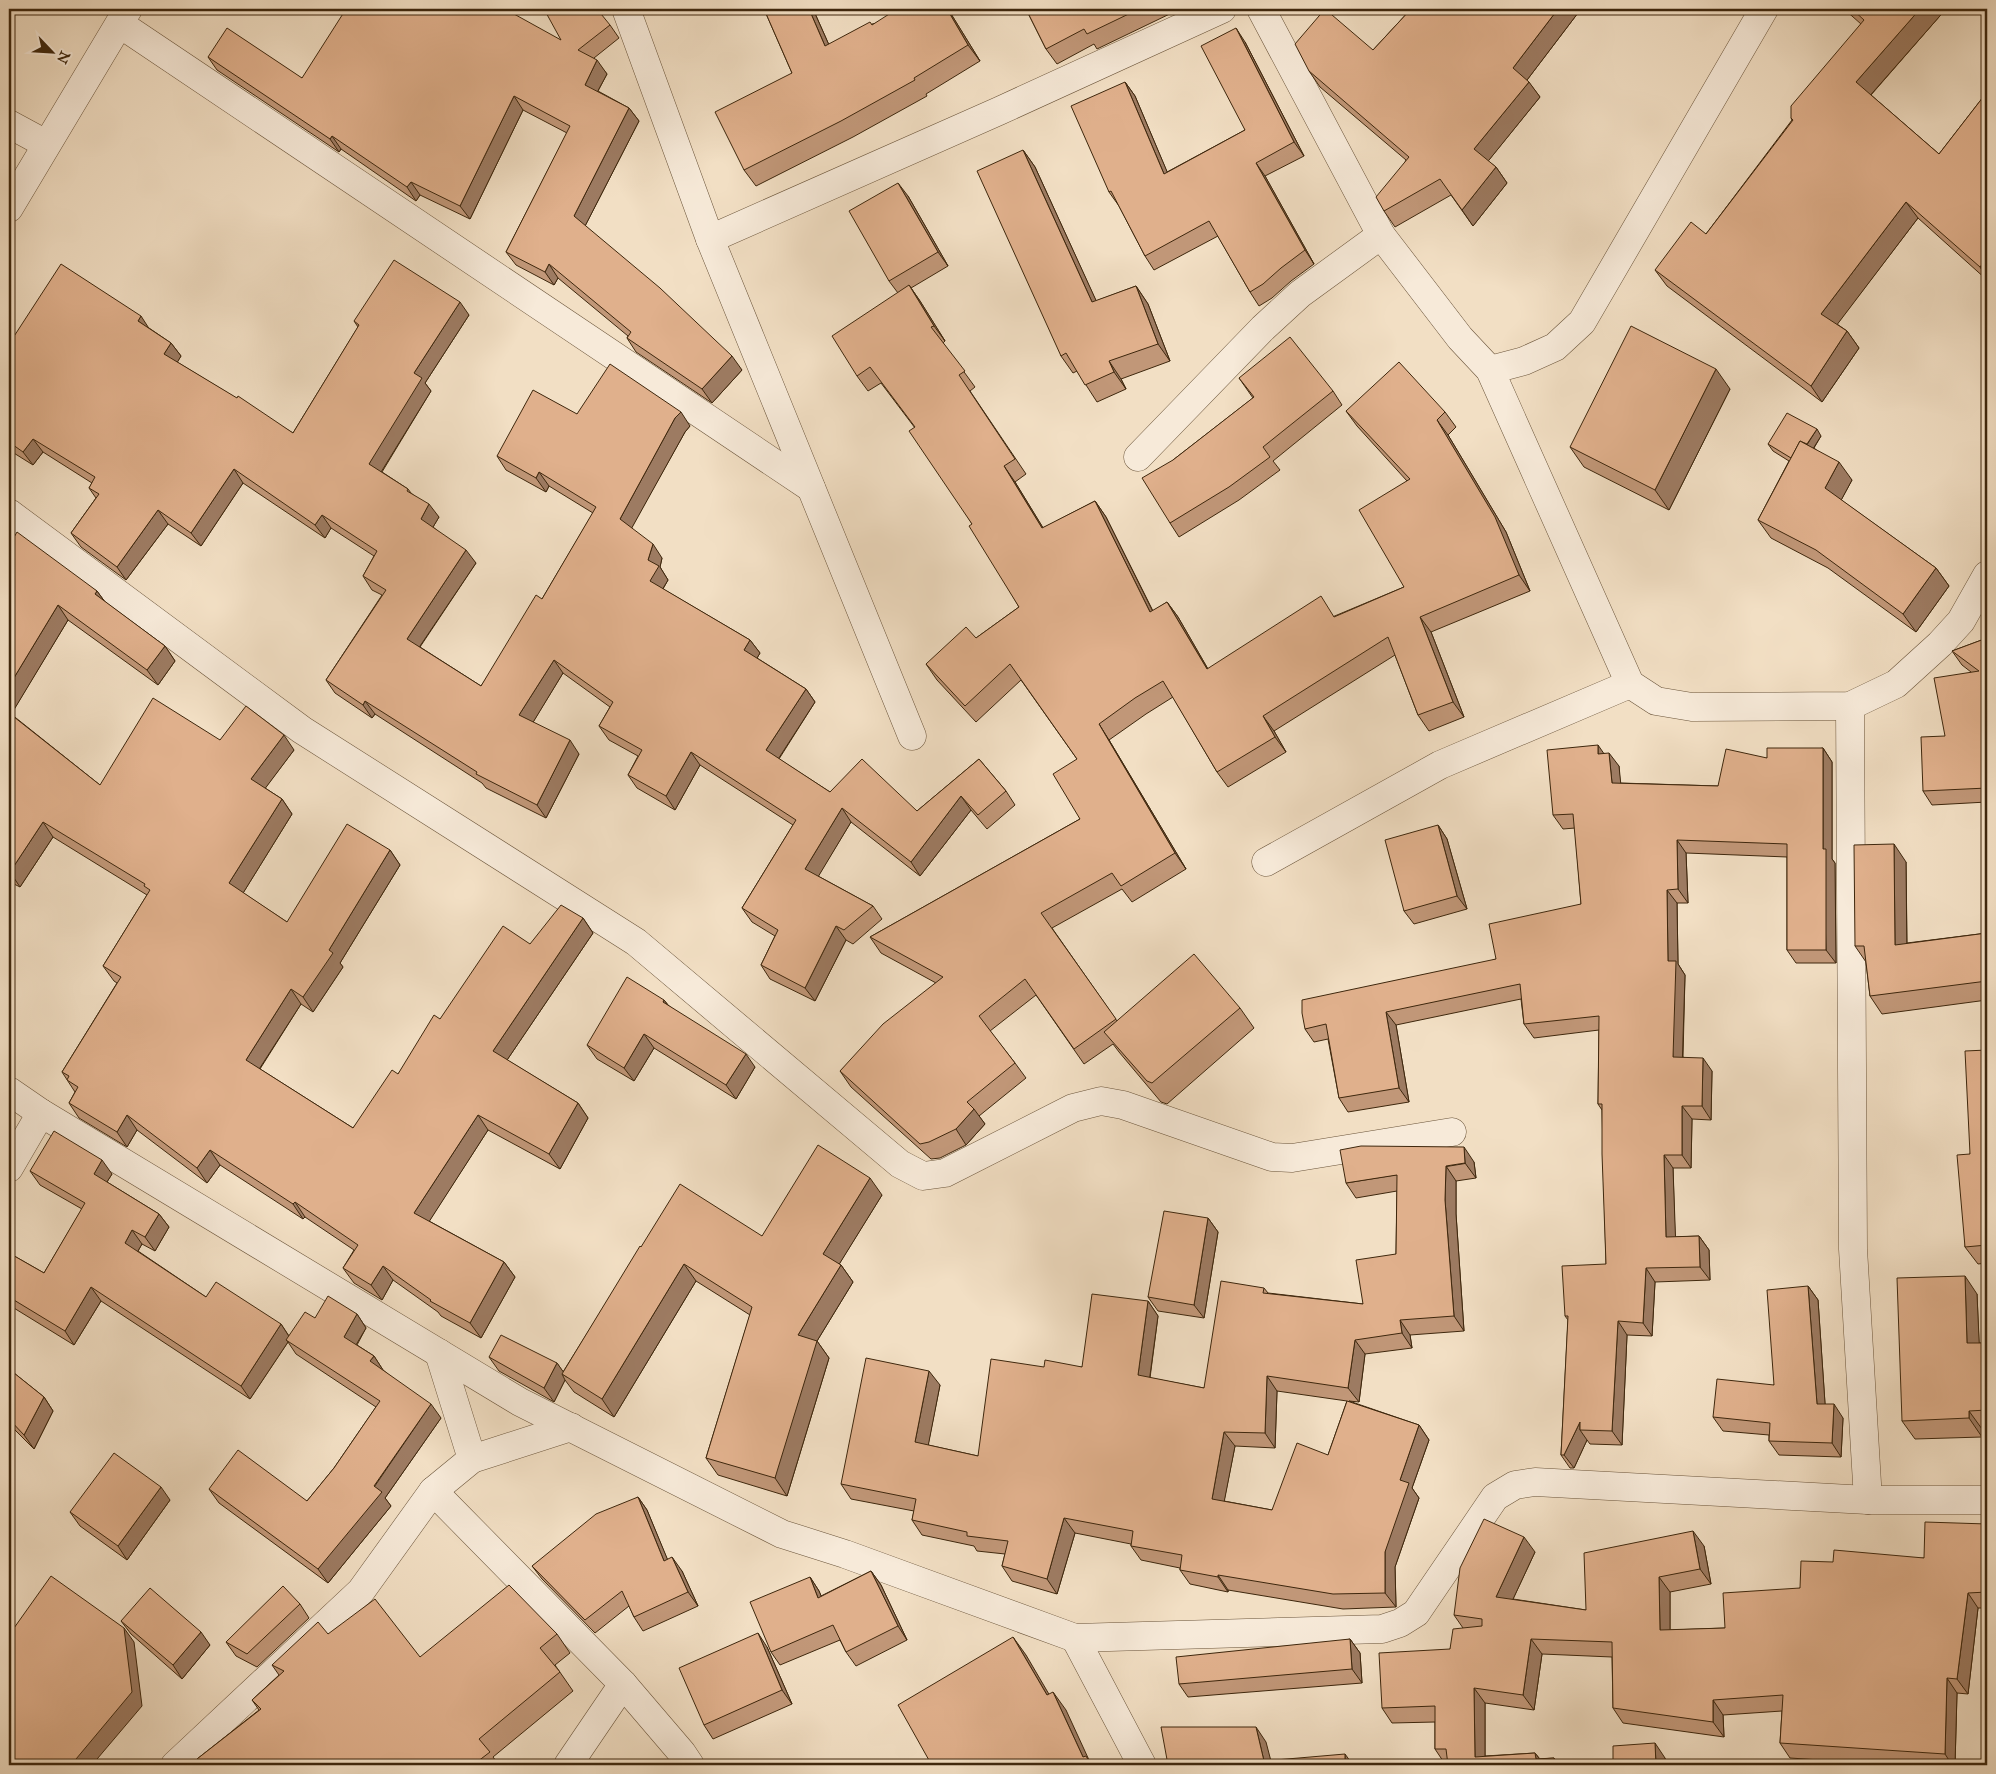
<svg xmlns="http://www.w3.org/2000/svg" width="1996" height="1774" font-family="'IM FELL Great Primer',serif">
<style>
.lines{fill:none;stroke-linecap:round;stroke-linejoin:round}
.street-casing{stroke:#6b553b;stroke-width:29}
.street{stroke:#f7ead9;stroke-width:28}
.wall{fill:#c19778;stroke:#3e270d;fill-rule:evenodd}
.shaded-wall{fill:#9d7b62;stroke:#3e270d}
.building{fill:#e0b08c;stroke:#3e270d}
</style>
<rect width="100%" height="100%" fill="#f2dfc4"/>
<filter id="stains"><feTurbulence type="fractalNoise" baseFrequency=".004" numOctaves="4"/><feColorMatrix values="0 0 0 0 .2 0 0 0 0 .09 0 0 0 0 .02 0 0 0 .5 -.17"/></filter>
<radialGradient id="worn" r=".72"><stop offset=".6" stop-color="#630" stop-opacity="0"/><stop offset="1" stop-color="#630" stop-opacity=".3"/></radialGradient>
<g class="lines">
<g class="street-casing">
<g id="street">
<polyline points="626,9 710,239 912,736"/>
<polyline points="1261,9 1381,235 1460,338 1490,370 1630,684"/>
<polyline points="120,24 811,488"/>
<polyline points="9,124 46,144"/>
<polyline points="9,208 128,9"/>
<polyline points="710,239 999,111 1222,9"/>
<polyline points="1490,370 1524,361 1555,347 1582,322 1764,9"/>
<polyline points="1138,457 1263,328 1300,294 1381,235"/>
<polyline points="9,513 302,730 636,942 900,1164 923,1176 945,1173 1073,1108 1101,1101 1123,1105 1272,1157 1292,1158 1452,1132"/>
<polyline points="1850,706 1853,1249 1868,1500"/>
<polyline points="1266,862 1440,765 1630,684 1656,701 1692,707 1850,706 1896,684 1940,644 1961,621 1987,575"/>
<polyline points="9,1091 41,1113 520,1402 782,1534 845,1554 1075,1638 1382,1629 1400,1623 1416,1613 1495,1497 1515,1485 1535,1482 1868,1500 1987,1500"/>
<polyline points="9,1168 41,1113"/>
<polyline points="439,1353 472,1459"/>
<polyline points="433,1491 623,1684 682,1753 690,1765"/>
<polyline points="1075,1638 1142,1765"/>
<polyline points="175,1765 361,1591 433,1491 472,1459 571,1427"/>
<polyline points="568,1765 623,1684"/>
</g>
</g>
<use href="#street" class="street"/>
</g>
<g class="wall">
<polygon points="764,9 813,9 829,45 872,24 948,9 980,61 926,94 927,96 853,137 756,186 744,170 792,73"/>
<polygon points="1026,9 1180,9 1097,49 1094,44 1057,64 1046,49"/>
<polygon points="1411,9 1581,9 1527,80 1540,97 1488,161 1496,167 1507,183 1473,226 1451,195 1395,227 1384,211 1406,160 1320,87 1309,71 1373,50"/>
<polygon points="1844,9 1946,9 1871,95 1939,154 1987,92 1987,280 1918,218 1837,324 1847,331 1859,348 1822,402 1667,286 1655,270 1706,234 1792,120 1791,118 1861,24"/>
<polygon points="610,25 619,38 594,58 607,74 598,91 629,108 639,121 585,226 742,370 712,403 636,352 627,338 628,336 558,278 554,285 516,265 506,252 567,133 523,110 470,219 420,195 416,201 341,149 339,152 217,70 208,57 302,78 561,40"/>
<polygon points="1245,42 1304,156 1265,176 1314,264 1291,281 1272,298 1259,306 1250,292 1218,236 1154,270 1145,256 1119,206 1109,192 1125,82 1135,96 1167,172 1245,130"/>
<polygon points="1023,150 1035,167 1096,301 1136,286 1148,304 1170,361 1121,379 1126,389 1097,402 1077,371 1073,373 1061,356"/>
<polygon points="908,196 948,266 911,288 920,301 945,341 943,343 975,387 970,391 1026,474 1015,482 1043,528 1095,501 1106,517 1153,611 1167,602 1178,617 1208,669 1404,587 1407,481 1357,426 1346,411 1445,412 1456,427 1448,435 1506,532 1530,591 1431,632 1464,717 1429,731 1418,715 1395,655 1274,731 1286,752 1228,787 1217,772 1173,697 1146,714 1109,740 1186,869 1132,902 1122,889 1052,928 1117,1021 1240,1008 1254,1028 1167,1104 1161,1102 1119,1052 1113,1044 1084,1064 1036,995 990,1031 1015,1063 1026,1078 979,1116 985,1124 966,1145 940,1158 931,1159 851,1087 840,1071 936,983 881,953 870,937 1080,819 1077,759 1021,680 976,722 937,680 926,664 976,638 1019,607 972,524 915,428 881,383 868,391 857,376 898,293 889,281"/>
<polygon points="469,315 425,383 431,391 382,472 408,489 411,493 439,517 433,527 476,563 420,647 481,686 542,599 593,513 549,486 546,492 506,470 497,456 577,414 690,426 685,432 631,528 662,558 660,567 668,580 663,589 750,640 760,653 757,658 806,689 815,702 779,759 830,792 917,811 979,759 1006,791 1015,805 987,829 971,810 920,876 851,822 818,876 873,906 882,919 853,944 846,940 815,1001 770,979 761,965 775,936 752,922 742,908 793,825 700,765 675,810 637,788 628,775 638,756 609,740 599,726 610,707 563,673 533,722 579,754 546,818 486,788 482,783 375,714 372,718 335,693 326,680 382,595 372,590 363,576 374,556 331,528 325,538 243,483 201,546 168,524 126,580 81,547 71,533 96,498 89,488 92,483 43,452 33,465 9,450 9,344 149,328 171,343 181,356 177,362 293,433 358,327 354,321"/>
<polygon points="1239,378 1333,391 1342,405 1273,461 1280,470 1239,500 1179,537 1170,523 1173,460 1253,398"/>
<polygon points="1730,389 1669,510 1584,467 1570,447"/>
<polygon points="1821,436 1814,448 1852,480 1841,500 1936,568 1949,586 1916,632 1828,568 1771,538 1758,520 1789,461 1773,451 1768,444"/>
<polygon points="9,546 97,591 105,602 165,646 175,661 158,685 68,620 11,714 100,785 220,740 294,750 265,788 282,799 292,814 243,893 287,922 390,850 400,865 340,963 343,967 313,1012 301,1004 260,1069 353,1128 398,1074 440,1019 530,944 583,918 593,933 507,1060 578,1103 588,1118 560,1169 488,1130 429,1221 504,1262 515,1277 481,1338 441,1316 438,1312 393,1280 382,1300 354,1283 343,1268 354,1250 305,1217 303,1219 220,1165 207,1183 137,1130 127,1147 79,1118 69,1103 75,1092 62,1072 117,983 114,981 103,966 147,895 53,837 20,887 14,884 9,893"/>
<polygon points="1987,638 1987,802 1932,805 1923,791 1971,672 1962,665 1952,651"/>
<polygon points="1823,748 1832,762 1832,859 1835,863 1836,963 1796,963 1787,950 1787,857 1686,853 1688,903 1677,903 1678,964 1685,975 1683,1057 1712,1071 1711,1120 1692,1119 1691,1168 1673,1168 1675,1237 1699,1236 1709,1250 1710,1280 1655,1282 1652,1336 1627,1335 1622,1445 1590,1444 1587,1440 1574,1468 1570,1468 1561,1455 1568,1320 1565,1316 1606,1264 1602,1110 1598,1104 1599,1030 1534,1038 1524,1024 1521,999 1396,1025 1409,1102 1348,1112 1339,1098 1328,1039 1314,1042 1305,1029 1496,959 1581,904 1575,828 1563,829 1553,815 1604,753 1619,766 1620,783 1718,786 1767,758"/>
<polygon points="1438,825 1447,839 1467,909 1414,924 1404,911"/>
<polygon points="1906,862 1907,943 1987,933 1987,1000 1882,1014 1870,996 1866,962 1855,946"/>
<polygon points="664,1000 669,1006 755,1067 736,1099 654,1048 634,1081 597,1059 587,1045"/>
<polygon points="1987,1050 1987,1263 1978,1264 1965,1247 1970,1154"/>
<path d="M1474 1162 1476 1178 1456 1181V1214L1464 1331 1410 1335 1412 1348 1365 1354 1359 1402 1349 1401 1419 1425 1429 1440 1412 1488 1419 1498 1395 1567 1396 1607 1343 1609 1228 1590V1592L1190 1584 1180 1570V1568L1141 1560 1131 1546V1544L1075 1533 1057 1594 1012 1581 1002 1566 1005 1554 977 1551 974 1546 922 1535 912 1520 914 1511 851 1499 841 1484 940 1385 928 1445 978 1456 1044 1367H1082L1148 1301 1158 1316 1150 1378 1204 1388 1264 1288 1268 1293 1363 1304 1396 1254 1397 1191 1356 1198 1346 1183ZM1277 1391 1347 1401 1328 1455 1272 1510 1224 1501 1235 1446 1275 1448Z"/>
<polygon points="30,1171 112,1174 107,1182 159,1214 169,1227 155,1251 142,1244 138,1251 206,1297 281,1324 289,1336 315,1318 357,1314 366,1328 357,1345 374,1356 383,1370 441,1418 385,1498 391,1506 328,1583 219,1503 209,1489 307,1501 334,1468 376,1407 296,1354 288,1342 250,1399 101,1301 74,1345 9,1305 9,1253 44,1273 82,1209 40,1185"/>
<polygon points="882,1195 839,1264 841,1265 853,1282 817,1341 829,1358 787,1496 718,1475 706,1458 750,1315 696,1281 614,1417 574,1392 565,1380 554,1402 499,1371 489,1357 557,1363 563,1372 641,1247 762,1236"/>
<polygon points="1208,1218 1218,1232 1204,1318 1158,1311 1148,1297"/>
<polygon points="1808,1286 1818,1300 1825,1404 1843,1418 1841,1457 1779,1455 1769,1441 1769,1435 1723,1431 1713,1417 1774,1385"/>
<polygon points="1977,1294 1979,1343 1987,1343 1987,1429 1982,1429 1982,1437 1915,1439 1902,1421"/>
<polygon points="9,1369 44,1397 53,1411 34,1449 14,1429 9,1438"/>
<polygon points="638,1497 647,1510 667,1559 682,1571 698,1606 643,1631 634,1617 629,1606 595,1633 542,1579 532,1566"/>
<polygon points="170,1500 127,1560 80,1526 70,1512"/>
<polygon points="1987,1524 1987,1608 1978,1608 1968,1694 1957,1693 1955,1765 1895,1765 1790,1758 1780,1743 1782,1711 1723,1715 1724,1737 1623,1723 1613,1708 1612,1657 1542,1654 1534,1710 1485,1703 1485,1756 1535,1753 1540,1759 1554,1758 1558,1764 1665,1758 1666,1765 1445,1764 1435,1749 1435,1722 1392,1723 1382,1708 1450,1649 1463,1628 1454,1615 1535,1552 1513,1599 1586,1610 1704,1546 1711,1584 1670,1592 1670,1630 1725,1628 1800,1588 1833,1562 1924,1558"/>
<polygon points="871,1571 881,1585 907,1640 856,1666 846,1652 840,1640 780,1665 771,1652 810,1577 819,1591 821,1596"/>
<polygon points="300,1604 309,1618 257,1667 236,1656 226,1642"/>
<polygon points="121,1621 210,1645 182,1679 131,1634"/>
<polygon points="328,1634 420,1657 557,1634 570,1653 555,1665 573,1691 493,1757 499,1765 202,1765 197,1759 259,1710 252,1700 279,1675 272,1665"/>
<polygon points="1350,1639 1360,1653 1362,1683 1188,1697 1179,1684"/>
<polygon points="767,1647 792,1704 713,1739 704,1725"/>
</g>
<g class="shaded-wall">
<polygon points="809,9 813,9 837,63 825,46"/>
<polygon points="947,9 948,9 980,61 968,45"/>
<polygon points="1558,9 1581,9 1524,84 1513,68"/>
<polygon points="1920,9 1946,9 1867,99 1856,82"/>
<polygon points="1236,28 1245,42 1304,156 1294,142"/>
<polygon points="597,60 607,74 594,98 585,85"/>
<polygon points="1125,82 1135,96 1174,188 1164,174"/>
<polygon points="1529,82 1540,97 1485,165 1474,149"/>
<polygon points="514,96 523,110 470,219 460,206"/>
<polygon points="629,108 639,121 583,230 574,216"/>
<polygon points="332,136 341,149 339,152 330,139"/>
<polygon points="1023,150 1035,167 1105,320 1092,302"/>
<polygon points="1256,163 1265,176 1314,264 1305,250"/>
<polygon points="1496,167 1507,183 1473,226 1462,210"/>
<polygon points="411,182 420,195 416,201 407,187"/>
<polygon points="898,183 908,196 948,266 938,252"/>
<polygon points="1906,202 1918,218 1833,330 1821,314"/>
<polygon points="1987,258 1987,278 1980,267"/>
<polygon points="549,264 558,278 554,285 545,272"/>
<polygon points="909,285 920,301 945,341 934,326"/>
<polygon points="1136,286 1148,304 1170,361 1158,344"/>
<polygon points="460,302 469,315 425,383 431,391 378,477 369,464 414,373"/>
<polygon points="141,316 150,330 138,321"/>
<polygon points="1847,331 1859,348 1822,402 1811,386"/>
<polygon points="171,343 181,356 174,368 164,354"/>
<polygon points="732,356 742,370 712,403 702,389"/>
<polygon points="1109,361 1121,379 1126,389 1114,372"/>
<polygon points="1716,369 1730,389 1669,510 1655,490"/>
<polygon points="681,412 690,426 685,432 629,533 620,519 675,418"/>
<polygon points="1437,420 1448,435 1506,532 1530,591 1519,575"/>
<polygon points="1817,429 1821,436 1801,468 1796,462"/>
<polygon points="33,439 43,452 33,465 23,452"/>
<polygon points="1839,462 1852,480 1838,506 1825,488"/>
<polygon points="1004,466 1015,482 1053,544 1042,528"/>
<polygon points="234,469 243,483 201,546 191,533"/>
<polygon points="539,472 549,486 546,492 536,478"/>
<polygon points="1095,501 1106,517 1161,628 1150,612"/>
<polygon points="429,504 439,517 430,532 421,519"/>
<polygon points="158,510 168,524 126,580 117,567"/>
<polygon points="322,515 331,528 325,538 315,525"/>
<polygon points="653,544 662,558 660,567 668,580 659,595 650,581 648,560"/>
<polygon points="466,550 476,563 416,652 407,639"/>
<polygon points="1936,568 1949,586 1916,632 1903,614"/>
<polygon points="97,591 108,606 95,594"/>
<polygon points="1167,602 1178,617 1217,685 1207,669"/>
<polygon points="58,605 68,620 9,718 9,686"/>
<polygon points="1420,617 1431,632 1464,717 1453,702"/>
<polygon points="750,640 760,653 754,663 744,650"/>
<polygon points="165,646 175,661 158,685 147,670"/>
<polygon points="554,660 563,673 529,729 519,715"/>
<polygon points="806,689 815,702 775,764 766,750"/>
<polygon points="365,701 375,714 372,718 363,705"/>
<polygon points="1263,716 1274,731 1286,752 1275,737"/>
<polygon points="1099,724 1109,740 1186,869 1175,853"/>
<polygon points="284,735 294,750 261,794 251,779"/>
<polygon points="570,740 579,754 546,818 537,805"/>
<polygon points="1598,745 1607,758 1598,754"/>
<polygon points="1823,748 1832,762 1832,859 1835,863 1836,963 1826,950 1823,849"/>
<polygon points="691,752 700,765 675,810 666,796"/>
<polygon points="1609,753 1619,766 1622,796 1612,783"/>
<polygon points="961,796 971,810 920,876 911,862"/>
<polygon points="282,799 292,814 240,898 229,883"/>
<polygon points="842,808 851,822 815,882 805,869"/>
<polygon points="43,822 53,837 20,887 10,872"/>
<polygon points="1438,825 1447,839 1467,909 1457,896"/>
<polygon points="1677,840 1686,853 1688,903 1678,889"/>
<polygon points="1894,844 1906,862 1907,962 1895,945"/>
<polygon points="390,850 400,865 340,963 343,967 313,1012 303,997 329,950"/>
<polygon points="9,875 14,884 9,893"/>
<polygon points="1667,890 1677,903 1678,964 1685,975 1682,1071 1673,1057 1668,961"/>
<polygon points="583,918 593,933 503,1066 493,1051"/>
<polygon points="836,926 846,940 815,1001 805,988"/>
<polygon points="291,989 301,1004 256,1074 246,1060"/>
<polygon points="664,1000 674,1013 663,1002"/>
<polygon points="1386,1012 1396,1025 1409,1102 1399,1088"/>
<polygon points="644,1034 654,1048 634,1081 624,1068"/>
<polygon points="746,1054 755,1067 736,1099 726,1085"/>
<polygon points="1703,1058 1712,1071 1711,1120 1702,1106"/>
<polygon points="578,1103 588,1118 560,1169 549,1154"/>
<polygon points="1682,1106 1692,1119 1691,1168 1682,1155"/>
<polygon points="974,1109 985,1124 966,1145 956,1129"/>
<polygon points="127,1115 137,1130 127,1147 117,1132"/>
<polygon points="478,1115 488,1130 425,1228 414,1213"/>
<polygon points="1464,1147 1474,1162 1476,1178 1465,1163"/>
<polygon points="210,1150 220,1165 207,1183 197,1168"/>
<polygon points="1664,1155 1673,1168 1676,1251 1666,1237"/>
<polygon points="102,1160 112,1174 103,1188 94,1174"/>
<polygon points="1446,1166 1456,1181 1456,1214 1464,1331 1454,1316 1445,1200"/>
<polygon points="870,1178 882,1195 835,1271 823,1254"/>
<polygon points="295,1202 305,1217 303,1219 293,1204"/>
<polygon points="159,1214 169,1227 155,1251 145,1237"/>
<polygon points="1208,1218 1218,1232 1204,1318 1194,1305"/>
<polygon points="132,1230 142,1244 135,1256 125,1243"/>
<polygon points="1699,1236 1709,1250 1710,1280 1700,1267"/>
<polygon points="504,1262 515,1277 481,1338 470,1323"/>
<polygon points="684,1264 696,1281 614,1417 602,1399"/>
<polygon points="841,1265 853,1282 817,1341 829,1358 787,1496 775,1478 798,1335"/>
<polygon points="383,1266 393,1280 382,1300 371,1285"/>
<polygon points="1646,1268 1655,1282 1652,1336 1643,1323"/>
<polygon points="1965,1276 1977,1294 1980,1361 1967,1343"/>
<polygon points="1808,1286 1818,1300 1826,1418 1817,1404"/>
<polygon points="91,1287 101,1301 74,1345 65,1331"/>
<polygon points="1148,1301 1158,1316 1148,1390 1138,1375"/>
<polygon points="357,1314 366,1328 353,1350 344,1337"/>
<polygon points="1400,1320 1410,1335 1412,1348 1402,1333"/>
<polygon points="1618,1321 1627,1335 1622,1445 1612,1431"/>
<polygon points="281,1324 290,1338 286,1340 288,1342 250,1399 241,1386"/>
<polygon points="1355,1340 1365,1354 1359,1402 1348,1388"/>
<polygon points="374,1356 383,1370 380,1375 370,1361"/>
<polygon points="557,1363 567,1377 562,1374 565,1380 554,1402 544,1388"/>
<polygon points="929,1371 940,1385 926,1457 915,1442"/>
<polygon points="1267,1376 1277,1391 1275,1448 1265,1433"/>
<polygon points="44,1397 53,1411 34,1449 24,1435"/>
<polygon points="431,1404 441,1418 385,1498 391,1506 328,1583 318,1569"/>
<polygon points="1834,1404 1843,1418 1841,1457 1832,1443"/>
<polygon points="1969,1411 1982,1429 1982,1437 1969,1418"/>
<polygon points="9,1421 14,1429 9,1438"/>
<polygon points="1580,1422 1580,1430 1587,1440 1574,1468 1564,1455"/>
<polygon points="1419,1425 1429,1440 1412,1488 1419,1498 1395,1567 1396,1607 1385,1593 1385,1552 1400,1480"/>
<polygon points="1224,1432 1235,1446 1222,1513 1212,1499"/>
<polygon points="161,1487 170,1500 127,1560 118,1546"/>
<polygon points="638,1497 647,1510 674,1575 664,1561"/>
<polygon points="1064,1518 1075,1533 1057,1594 1047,1579"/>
<polygon points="1693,1531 1704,1546 1711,1584 1700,1569"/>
<polygon points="1524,1537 1535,1552 1507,1612 1496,1597"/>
<polygon points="672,1557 682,1571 698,1606 688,1592"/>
<polygon points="871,1571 881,1585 907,1640 898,1626"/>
<polygon points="1218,1575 1228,1590 1228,1592 1218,1577"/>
<polygon points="810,1577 819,1591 828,1612 818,1598"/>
<polygon points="1659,1577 1670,1592 1670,1645 1660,1630"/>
<polygon points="1968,1593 1978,1608 1968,1694 1957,1679"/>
<polygon points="124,1628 134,1642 142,1706 92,1765 71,1765"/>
<polygon points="201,1632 210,1645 182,1679 173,1665"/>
<polygon points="758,1633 767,1647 792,1704 782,1690"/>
<polygon points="1013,1637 1026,1655 1060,1713 1047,1695"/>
<polygon points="1350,1639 1360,1653 1362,1683 1352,1669"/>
<polygon points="1531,1639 1542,1654 1534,1710 1523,1695"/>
<polygon points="1947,1678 1957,1693 1955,1765 1952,1765 1945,1754"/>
<polygon points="1474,1688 1485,1703 1485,1765 1475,1757"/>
<polygon points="1053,1692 1066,1710 1089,1760 1092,1765 1089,1765 1083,1757"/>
<polygon points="1713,1700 1723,1715 1724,1737 1713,1722"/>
<polygon points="1256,1727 1266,1742 1272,1765 1264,1761"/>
<polygon points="1655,1743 1665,1758 1666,1765 1656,1765"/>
<polygon points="1535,1753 1544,1765 1536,1759"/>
<polygon points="1345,1754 1353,1765 1345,1765"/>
<polygon points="1554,1758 1559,1765 1554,1764"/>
</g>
<g class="building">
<polygon points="346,9 505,9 561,40 544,9 597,9 610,25 578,50 597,60 585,85 629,108 574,216 660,288 732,356 702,389 627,338 631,332 549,264 545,272 506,252 570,126 514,96 460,206 411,182 407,187 332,136 330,139 208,57 227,28 302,78"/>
<polygon points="764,9 809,9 825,46 870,22 872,25 897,9 947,9 968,45 914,78 915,80 841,121 744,170 715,112 792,73"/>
<polygon points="1026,9 1139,9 1087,34 1084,29 1046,49"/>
<polygon points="1325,9 1373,50 1411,9 1558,9 1513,68 1529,82 1474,149 1496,167 1462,210 1440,179 1384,211 1376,197 1409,157 1309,71 1295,44"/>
<polygon points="1852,9 1920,9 1856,82 1939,154 1987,92 1987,258 1980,267 1906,202 1821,314 1847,331 1811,386 1655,270 1691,222 1706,234 1793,120 1791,118 1791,106 1864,20"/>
<polygon points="1236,28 1294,142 1256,163 1305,250 1281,268 1263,284 1250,292 1209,221 1145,256 1111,191 1109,192 1071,106 1125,82 1164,174 1245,130 1201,46"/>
<polygon points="1023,150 1092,302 1136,286 1158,344 1109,361 1114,372 1085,385 1066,353 1061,356 977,171"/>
<polygon points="898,183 938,252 889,281 849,211"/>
<polygon points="394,260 460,302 414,373 422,378 369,464 408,489 407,491 429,504 421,519 466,550 407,639 481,686 536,595 542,599 596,507 539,472 536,478 497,456 533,390 577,414 610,364 681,412 675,418 620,519 653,544 648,560 659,566 650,581 750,640 744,650 806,689 766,750 830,792 862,759 917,811 979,759 1006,791 978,815 961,796 911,862 842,808 805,869 873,906 844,930 836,926 805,988 761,965 778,930 742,908 796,820 691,752 666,796 628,775 642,750 599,726 613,702 554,660 519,715 570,740 537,805 476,774 477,772 365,701 363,705 326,680 386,590 363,576 377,551 322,515 315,525 234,469 191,533 158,510 117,567 71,533 99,494 89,488 95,477 33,439 23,452 9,442 9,344 61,264 141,316 138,321 171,343 164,354 237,398 238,396 293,433 359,325 354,321"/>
<polygon points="909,285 934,326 931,327 965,371 959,375 1015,459 1004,466 1042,528 1095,501 1150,612 1167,602 1207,669 1321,596 1334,617 1404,587 1359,510 1410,479 1346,411 1399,362 1445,412 1437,420 1495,517 1519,575 1420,617 1453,702 1418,715 1388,637 1263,716 1275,737 1217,772 1163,681 1135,698 1099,724 1175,853 1121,886 1112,873 1041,913 1116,1019 1074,1049 1025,979 979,1016 1015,1063 967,1102 974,1109 956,1129 929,1142 920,1144 840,1071 883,1024 943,977 870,937 1080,819 1053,774 1077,759 1010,664 965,706 926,664 966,627 976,638 1019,607 969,526 972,524 909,431 915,427 870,367 857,376 832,336"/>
<polygon points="1631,326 1716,369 1655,490 1570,447"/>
<polygon points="1290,337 1333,391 1263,447 1270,457 1229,487 1170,523 1142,478 1173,460 1254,397 1239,378"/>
<polygon points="1787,413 1817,429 1807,444 1800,441 1791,458 1768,444"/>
<polygon points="1800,441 1839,462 1825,488 1936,568 1903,614 1816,550 1758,520"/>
<polygon points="17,532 97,591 95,594 165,646 147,670 58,605 9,686 9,546"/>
<polygon points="1987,638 1987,788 1923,791 1921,737 1945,736 1934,678 1979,671 1952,651"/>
<polygon points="153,698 220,740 246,706 284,735 251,779 282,799 229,883 287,922 347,824 390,850 329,950 333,953 303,997 291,989 246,1060 353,1128 392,1070 398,1074 434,1015 440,1019 503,926 530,944 561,905 583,918 493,1051 578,1103 549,1154 478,1115 414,1213 504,1262 470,1323 430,1301 431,1300 383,1266 371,1285 343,1268 358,1245 295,1202 293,1204 210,1150 197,1168 127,1115 117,1132 69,1103 78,1087 67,1080 69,1076 62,1072 121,977 103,966 150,890 144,886 145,884 43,822 10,872 9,872 9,713 100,785"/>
<polygon points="1598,745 1598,754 1609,753 1612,783 1718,786 1726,749 1767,758 1767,748 1823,748 1823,849 1826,849 1826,950 1787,950 1787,844 1677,840 1678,889 1667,890 1668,961 1676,961 1673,1057 1703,1058 1702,1106 1682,1106 1682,1155 1664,1155 1666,1237 1699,1236 1700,1267 1646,1268 1643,1323 1618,1321 1612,1431 1580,1430 1580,1422 1564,1455 1561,1455 1568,1316 1565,1316 1562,1266 1606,1264 1602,1154 1602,1104 1598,1104 1599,1016 1524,1024 1520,984 1386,1012 1399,1088 1339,1098 1326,1024 1305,1029 1302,1013 1302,1000 1496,959 1489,924 1581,904 1573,814 1553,815 1547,750"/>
<polygon points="1438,825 1457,896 1404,911 1385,840"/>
<polygon points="1894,844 1895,945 1987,933 1987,981 1870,996 1864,946 1855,946 1854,845"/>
<polygon points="1194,954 1240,1008 1152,1083 1147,1081 1104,1032"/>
<polygon points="627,977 664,1000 663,1002 746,1054 726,1085 644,1034 624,1068 587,1045"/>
<polygon points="1987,1050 1987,1245 1965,1247 1957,1155 1970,1154 1965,1051"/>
<polygon points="54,1131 102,1160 94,1174 159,1214 145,1237 132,1230 125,1243 206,1297 216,1282 281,1324 241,1386 91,1287 65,1331 9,1297 9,1253 44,1273 85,1203 30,1171"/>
<polygon points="818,1145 870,1178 823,1254 841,1265 798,1335 817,1341 775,1478 706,1458 752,1307 684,1264 602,1399 562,1374 640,1246 641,1247 680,1184 762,1236"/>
<polygon points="1361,1146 1464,1147 1465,1163 1446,1166 1445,1200 1454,1316 1400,1320 1402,1333 1355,1340 1348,1388 1267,1376 1265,1433 1224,1432 1212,1499 1272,1510 1297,1443 1328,1455 1347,1401 1419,1425 1400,1480 1409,1483 1385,1552 1385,1593 1333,1594 1218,1575 1218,1577 1180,1570 1182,1555 1131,1546 1133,1531 1064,1518 1047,1579 1002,1566 1008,1541 967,1536 967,1532 912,1520 916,1499 841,1484 866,1358 929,1371 915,1442 978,1456 991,1359 1044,1367 1045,1360 1082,1367 1092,1294 1148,1301 1138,1375 1204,1388 1221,1281 1264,1288 1263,1293 1363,1304 1356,1260 1396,1254 1397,1175 1346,1183 1340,1150"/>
<polygon points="1164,1211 1208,1218 1194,1305 1148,1297"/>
<polygon points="1965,1276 1967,1343 1987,1343 1987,1410 1969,1411 1969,1418 1902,1421 1897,1278"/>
<polygon points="1808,1286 1817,1404 1834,1404 1832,1443 1769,1441 1770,1423 1713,1417 1717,1379 1774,1385 1767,1290"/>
<polygon points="328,1296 357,1314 344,1337 374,1356 370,1361 431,1404 374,1486 382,1492 318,1569 209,1489 238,1450 307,1501 334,1468 380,1401 286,1340 305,1312 315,1318"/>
<polygon points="501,1335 557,1363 544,1388 489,1357"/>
<polygon points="9,1369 44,1397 24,1435 9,1419"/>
<polygon points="114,1453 161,1487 118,1546 70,1512"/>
<polygon points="638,1497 664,1561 672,1557 688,1592 634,1617 622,1591 585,1620 532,1566 596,1514"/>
<polygon points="1484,1519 1524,1537 1496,1597 1586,1610 1584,1553 1693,1531 1700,1569 1659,1577 1660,1630 1725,1628 1723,1593 1800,1588 1801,1561 1833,1562 1834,1550 1924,1558 1925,1522 1987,1524 1987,1592 1968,1593 1957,1679 1947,1678 1945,1754 1780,1743 1783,1695 1713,1700 1713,1722 1613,1708 1612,1642 1531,1639 1523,1695 1474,1688 1475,1757 1535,1753 1536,1759 1554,1758 1554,1764 1613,1761 1613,1746 1655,1743 1656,1765 1448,1765 1446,1749 1435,1749 1435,1706 1382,1708 1379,1653 1450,1649 1453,1629 1482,1626 1482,1619 1454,1615 1460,1568"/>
<polygon points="871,1571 898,1626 846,1652 833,1625 771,1652 750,1602 810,1577 818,1598"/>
<polygon points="51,1576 124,1628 132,1692 71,1765 9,1765 9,1623 14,1628"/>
<polygon points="509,1585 557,1634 540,1648 560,1672 479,1739 490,1752 473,1765 202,1765 197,1759 261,1709 252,1700 284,1671 272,1665 318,1622 328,1634 375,1599 420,1657"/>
<polygon points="283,1586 300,1604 247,1654 226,1642"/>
<polygon points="150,1588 201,1632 173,1665 121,1621"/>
<polygon points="758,1633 782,1690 704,1725 679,1668"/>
<polygon points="1013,1637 1047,1695 1053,1692 1083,1757 1086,1756 1091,1765 924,1765 930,1762 898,1705"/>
<polygon points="1350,1639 1352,1669 1179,1684 1176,1657"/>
<polygon points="1161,1727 1256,1727 1264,1761 1345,1754 1345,1765 1168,1765"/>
</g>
<rect width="1996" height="1774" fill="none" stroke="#f2dfc4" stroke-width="30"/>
<rect x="10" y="10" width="1976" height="1754" fill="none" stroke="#3e270d" stroke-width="2.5"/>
<rect x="15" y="15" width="1966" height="1744" fill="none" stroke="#3e270d"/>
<g transform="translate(52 52) rotate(115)" stroke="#f7ead9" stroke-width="4" paint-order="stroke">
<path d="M0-4L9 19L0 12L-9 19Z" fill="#3e270d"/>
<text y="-8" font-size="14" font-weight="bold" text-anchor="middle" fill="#3e270d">N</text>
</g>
<rect width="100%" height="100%" filter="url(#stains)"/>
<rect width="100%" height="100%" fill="url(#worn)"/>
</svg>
